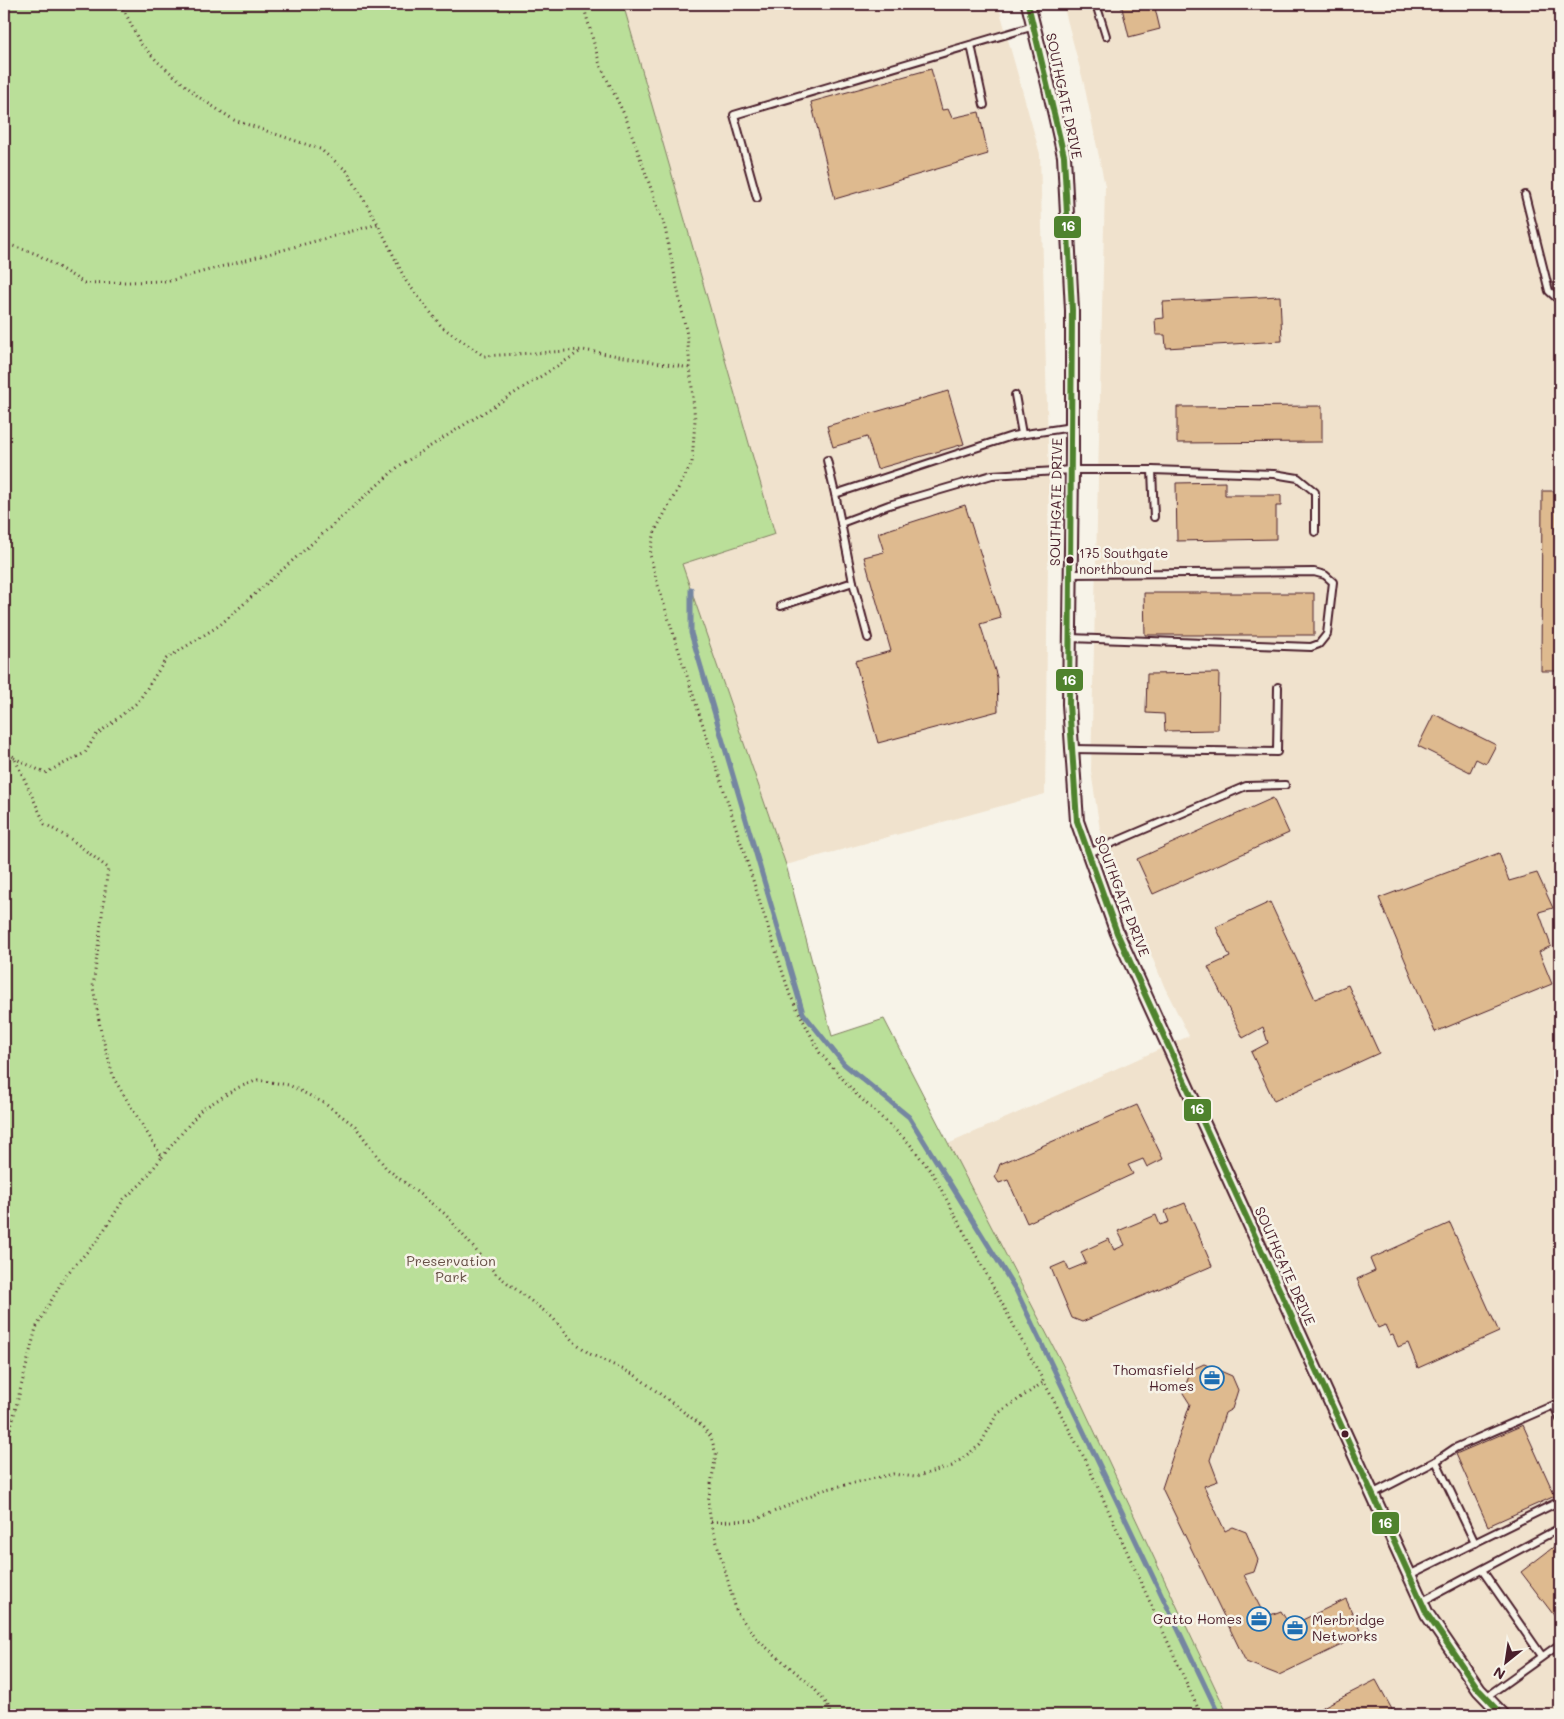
<svg xmlns="http://www.w3.org/2000/svg" width="1564" height="1719" font-family="Mali,sans-serif">
<style>
.built{fill:#f0e2cd}
.green{fill:#badf99;stroke:#827f62}
.lines{fill:none;stroke-linecap:round;stroke-linejoin:round}
.stream{stroke:#7586a1;stroke-width:5}
.building{fill:#deba8f;stroke:#4a1f2b}
.lane-casing{stroke:#4a1f2b;stroke-width:10}
.street-casing{stroke:#4a1f2b;stroke-width:16}
.path{stroke:#4a1f2b;stroke-width:3;stroke-dasharray:1 4;stroke-linecap:butt}
.lane{stroke:#f7f3e8;stroke-width:6}
.street{stroke:#f7f3e8;stroke-width:12}
.bus-1-casing{stroke:#f7f3e8;stroke-width:10}
.bus-1{stroke:#4f832e;stroke-width:6}
.bus-dot{fill:#4a1f2b;stroke:#f7f3e8;stroke-width:2}
.labels{text-anchor:middle;stroke-width:5;stroke-linejoin:round;paint-order:stroke}
.bus-label{font-size:13px;fill:#4a1f2b;stroke:#f7f3e8;text-anchor:start}
.street-label{font-size:14px;fill:#4a1f2b;stroke:#f7f3e8}
.park-label{font-size:14px;fill:#664f46;stroke:#f7f3e8}
.poi-label{font-size:14px;fill:#4a1f2b;stroke:#f7f3e8;text-anchor:end}
.line-badge{stroke:#f7f3e8;stroke-width:2}
.badge-label{font-size:14px;text-anchor:middle;font-weight:bold;fill:#fff}
</style>
<rect width="100%" height="100%" fill="#f7f3e8"/>
<filter id="ink" filterUnits="userSpaceOnUse"><feTurbulence type="fractalNoise" baseFrequency=".02" numOctaves="2"/><feDisplacementMap in="SourceGraphic" scale="10" xChannelSelector="R" yChannelSelector="G"/><feConvolveMatrix kernelMatrix="1 2 1 2 8 2 1 2 1" color-interpolation-filters="sRGB"/></filter>
<g filter="url(#ink)">
<g class="built">
<polygon points="623,4 998,4 1040,154 1049,479 1045,794 786,865 682,564 775,534"/>
<polygon points="1063,4 1560,4 1560,1715 1228,1715 1068,1375 948,1144 1189,1036 1164,986 1100,830 1091,771 1105,186 1084,84"/>
</g>
<polygon class="green" points="4,4 623,4 775,534 682,564 786,865 832,1036 884,1019 1068,1375 1228,1715 4,1715"/>
<g class="lines">
<polyline class="stream" points="691,589 691,633 803,1013 844,1064 909,1117 1016,1290 1219,1715"/>
</g>
<g class="building">
<polygon points="1121,4 1154,4 1160,29 1129,37"/>
<polygon points="931,69 942,110 948,109 952,118 979,112 988,154 835,199 811,102"/>
<polygon points="1280,296 1282,341 1166,348 1165,335 1156,335 1155,319 1164,318 1163,302"/>
<polygon points="948,391 964,444 877,469 867,437 833,447 827,426"/>
<polygon points="1322,406 1322,442 1177,443 1177,407"/>
<polygon points="1225,482 1225,495 1281,495 1281,506 1276,506 1276,539 1177,541 1176,483"/>
<polygon points="1542,491 1560,491 1560,671 1541,671"/>
<polygon points="965,505 1001,618 980,624 997,677 998,711 878,743 855,661 891,651 864,557 884,552 878,533"/>
<polygon points="1144,593 1314,593 1314,635 1145,635"/>
<polygon points="1219,673 1218,730 1165,731 1164,714 1146,713 1147,674"/>
<polygon points="1434,714 1496,745 1486,764 1476,759 1470,772 1418,746"/>
<polygon points="1273,798 1289,833 1153,894 1137,859"/>
<polygon points="1499,853 1509,881 1537,873 1553,908 1539,912 1551,946 1539,952 1552,984 1435,1032 1379,898"/>
<polygon points="1270,902 1315,999 1348,985 1379,1053 1274,1101 1251,1052 1268,1043 1263,1027 1243,1038 1208,967 1230,957 1216,927"/>
<polygon points="1137,1105 1163,1159 1147,1167 1143,1159 1128,1165 1133,1174 1027,1223 1008,1180 999,1183 995,1177 1000,1164"/>
<polygon points="1185,1203 1212,1266 1082,1322 1072,1318 1051,1268 1065,1262 1069,1270 1086,1263 1081,1252 1109,1239 1114,1250 1125,1245 1118,1231 1156,1215 1160,1225 1169,1222 1165,1211"/>
<polygon points="1450,1223 1499,1332 1418,1368 1408,1343 1398,1347 1393,1335 1390,1336 1385,1325 1378,1328 1357,1279 1375,1271 1370,1259"/>
<polygon points="1204,1364 1232,1376 1238,1390 1232,1409 1225,1413 1210,1460 1218,1481 1204,1486 1225,1531 1233,1527 1246,1532 1258,1560 1254,1572 1244,1575 1265,1617 1281,1611 1290,1626 1346,1599 1362,1635 1279,1675 1246,1662 1162,1488 1190,1404 1183,1393 1191,1370"/>
<polygon points="1523,1425 1555,1496 1488,1526 1456,1454"/>
<polygon points="1560,1542 1560,1615 1556,1618 1521,1572"/>
<polygon points="1376,1680 1395,1715 1307,1715"/>
</g>
<g class="lines">
<g class="lane-casing">
<g id="lane">
<polyline points="1096,4 1106,36"/>
<polyline points="971,45 984,105"/>
<polyline points="1525,195 1549,291 1560,301"/>
<polyline points="757,198 734,115 1034,26"/>
<polyline points="1015,395 1022,434"/>
<polyline points="827,460 835,494"/>
<polyline points="1152,470 1154,517"/>
<polyline points="841,523 835,494 1012,436 1072,427"/>
<polyline points="781,606 853,582"/>
<polyline points="868,638 853,582 841,523 889,505 992,475 1072,470 1152,470 1274,474 1298,478 1315,492 1315,532"/>
<polyline points="1070,638 1311,647 1319,644 1327,634 1333,582 1325,575 1314,572 1070,574"/>
<polyline points="1072,749 1277,752 1278,687"/>
<polyline points="1089,853 1246,786 1285,785"/>
<polyline points="1436,1461 1475,1543"/>
<polyline points="1372,1494 1436,1461 1455,1448 1554,1405 1560,1419"/>
<polyline points="1482,1570 1542,1656"/>
<polyline points="1409,1575 1560,1501"/>
<polyline points="1421,1602 1560,1528"/>
<polyline points="1486,1697 1560,1644"/>
</g>
</g>
<g class="street-casing">
<polyline id="street" points="1028,4 1048,84 1064,156 1072,310 1072,470 1069,704 1077,821 1117,933 1427,1614 1479,1690 1503,1715"/>
</g>
<g class="path">
<polyline points="121,4 140,43 158,62 200,98 234,120 320,149 347,171 378,224"/>
<polyline points="583,4 600,65 626,118 665,228 687,335 695,420 692,463 655,531 650,555 659,589 790,995 820,1053 856,1094 909,1143 933,1174 1086,1461 1201,1715"/>
<polyline points="4,243 37,254 84,283 169,281 378,224 406,281 442,327 484,356 583,350 690,368"/>
<polyline points="4,751 14,757 45,824 72,840 108,868 93,987 101,1032 114,1079 162,1157 142,1183 124,1199 97,1241 65,1276 36,1328 6,1446 4,1449"/>
<polyline points="14,758 45,773 85,753 95,736 138,702 166,659 220,625 399,466 581,351"/>
<polyline points="162,1157 201,1110 237,1088 258,1080 289,1085 324,1103 355,1126 386,1168 445,1214 496,1274 552,1317 572,1340 590,1354 635,1375 701,1425 711,1437 716,1454 708,1502 711,1522 737,1613 760,1642 812,1686 827,1704 831,1715"/>
<polyline points="711,1522 755,1520 823,1490 893,1474 915,1477 952,1466 980,1445 997,1414 1044,1382"/>
</g>
<use href="#lane" class="lane"/>
<use href="#street" class="street"/>
<g class="bus-1-casing">
<polyline id="bus-1" points="1028,4 1064,156 1072,310 1069,704 1077,821 1117,933 1427,1614 1479,1690 1503,1715"/>
</g>
<use href="#bus-1" class="bus-1"/>
</g>
</g>
<defs>
<g id="office-ring" transform="scale(1.25)"><circle r="9.5" fill="#f7f3e8" stroke="#1f6fb2" stroke-width="1.5"/><path d="M-6-3h4V-5.5h4V-3h4V5H-6ZM-1-4.5V-3h2v-1.5ZM-6 0V1H6V0Z" fill="#1f6fb2"/></g>
</defs>
<g fill-rule="evenodd">
<use href="#office-ring" x="1212" y="1378"/>
<use href="#office-ring" x="1259" y="1619"/>
<use href="#office-ring" x="1295" y="1628"/>
</g>
<g class="bus-dot">
<circle cx="1070" cy="560" r="4.5"/>
<circle cx="1345" cy="1434" r="4.5"/>
</g>
<g class="labels">
<g class="bus-label">
<text x="1079" y="558">175 Southgate<tspan x="1079" dy="16">northbound</tspan></text>
</g>
<g class="street-label">
<text transform="translate(1064 96) rotate(78)" y="5">SOUTHGATE DRIVE</text>
<text transform="translate(1056 502) rotate(-89)" y="5">SOUTHGATE DRIVE</text>
<text transform="translate(1122 896) rotate(69)" y="5">SOUTHGATE DRIVE</text>
<text transform="translate(1285 1266) rotate(66)" y="5">SOUTHGATE DRIVE</text>
</g>
<g class="park-label">
<text x="451" y="1266">Preservation<tspan x="451" dy="16">Park</tspan></text>
</g>
<g class="poi-label">
<text x="1194" y="1375">Thomasfield<tspan x="1194" dy="16">Homes</tspan></text>
<text x="1242" y="1624">Gatto Homes</text>
<text x="1312" y="1625" text-anchor="start">Merbridge<tspan x="1312" dy="16">Networks</tspan></text>
</g>
</g>
<g class="line-badge">
<rect x="1053" y="215" width="29" height="24" rx="5" fill="#4f832e"/>
<rect x="1055" y="668" width="29" height="24" rx="5" fill="#4f832e"/>
<rect x="1183" y="1098" width="29" height="24" rx="5" fill="#4f832e"/>
<rect x="1371" y="1511" width="29" height="24" rx="5" fill="#4f832e"/>
</g>
<g class="badge-label">
<text x="1068" y="231">16</text>
<text x="1069" y="685">16</text>
<text x="1197" y="1114">16</text>
<text x="1385" y="1528">16</text>
</g>
<rect width="1564" height="1719" fill="none" stroke="#f7f3e8" stroke-width="20"/>
<rect x="10" y="10" width="1544" height="1699" fill="none" stroke="#4a1f2b" stroke-width="2" filter="url(#ink)"/>
<g transform="translate(1506 1662) rotate(210)" stroke="#f7f3e8" stroke-width="4" paint-order="stroke">
<path d="M0-4L9 19L0 12L-9 19Z" fill="#4a1f2b"/>
<text y="-8" font-size="14" font-weight="bold" text-anchor="middle" fill="#4a1f2b">N</text>
</g>
</svg>
